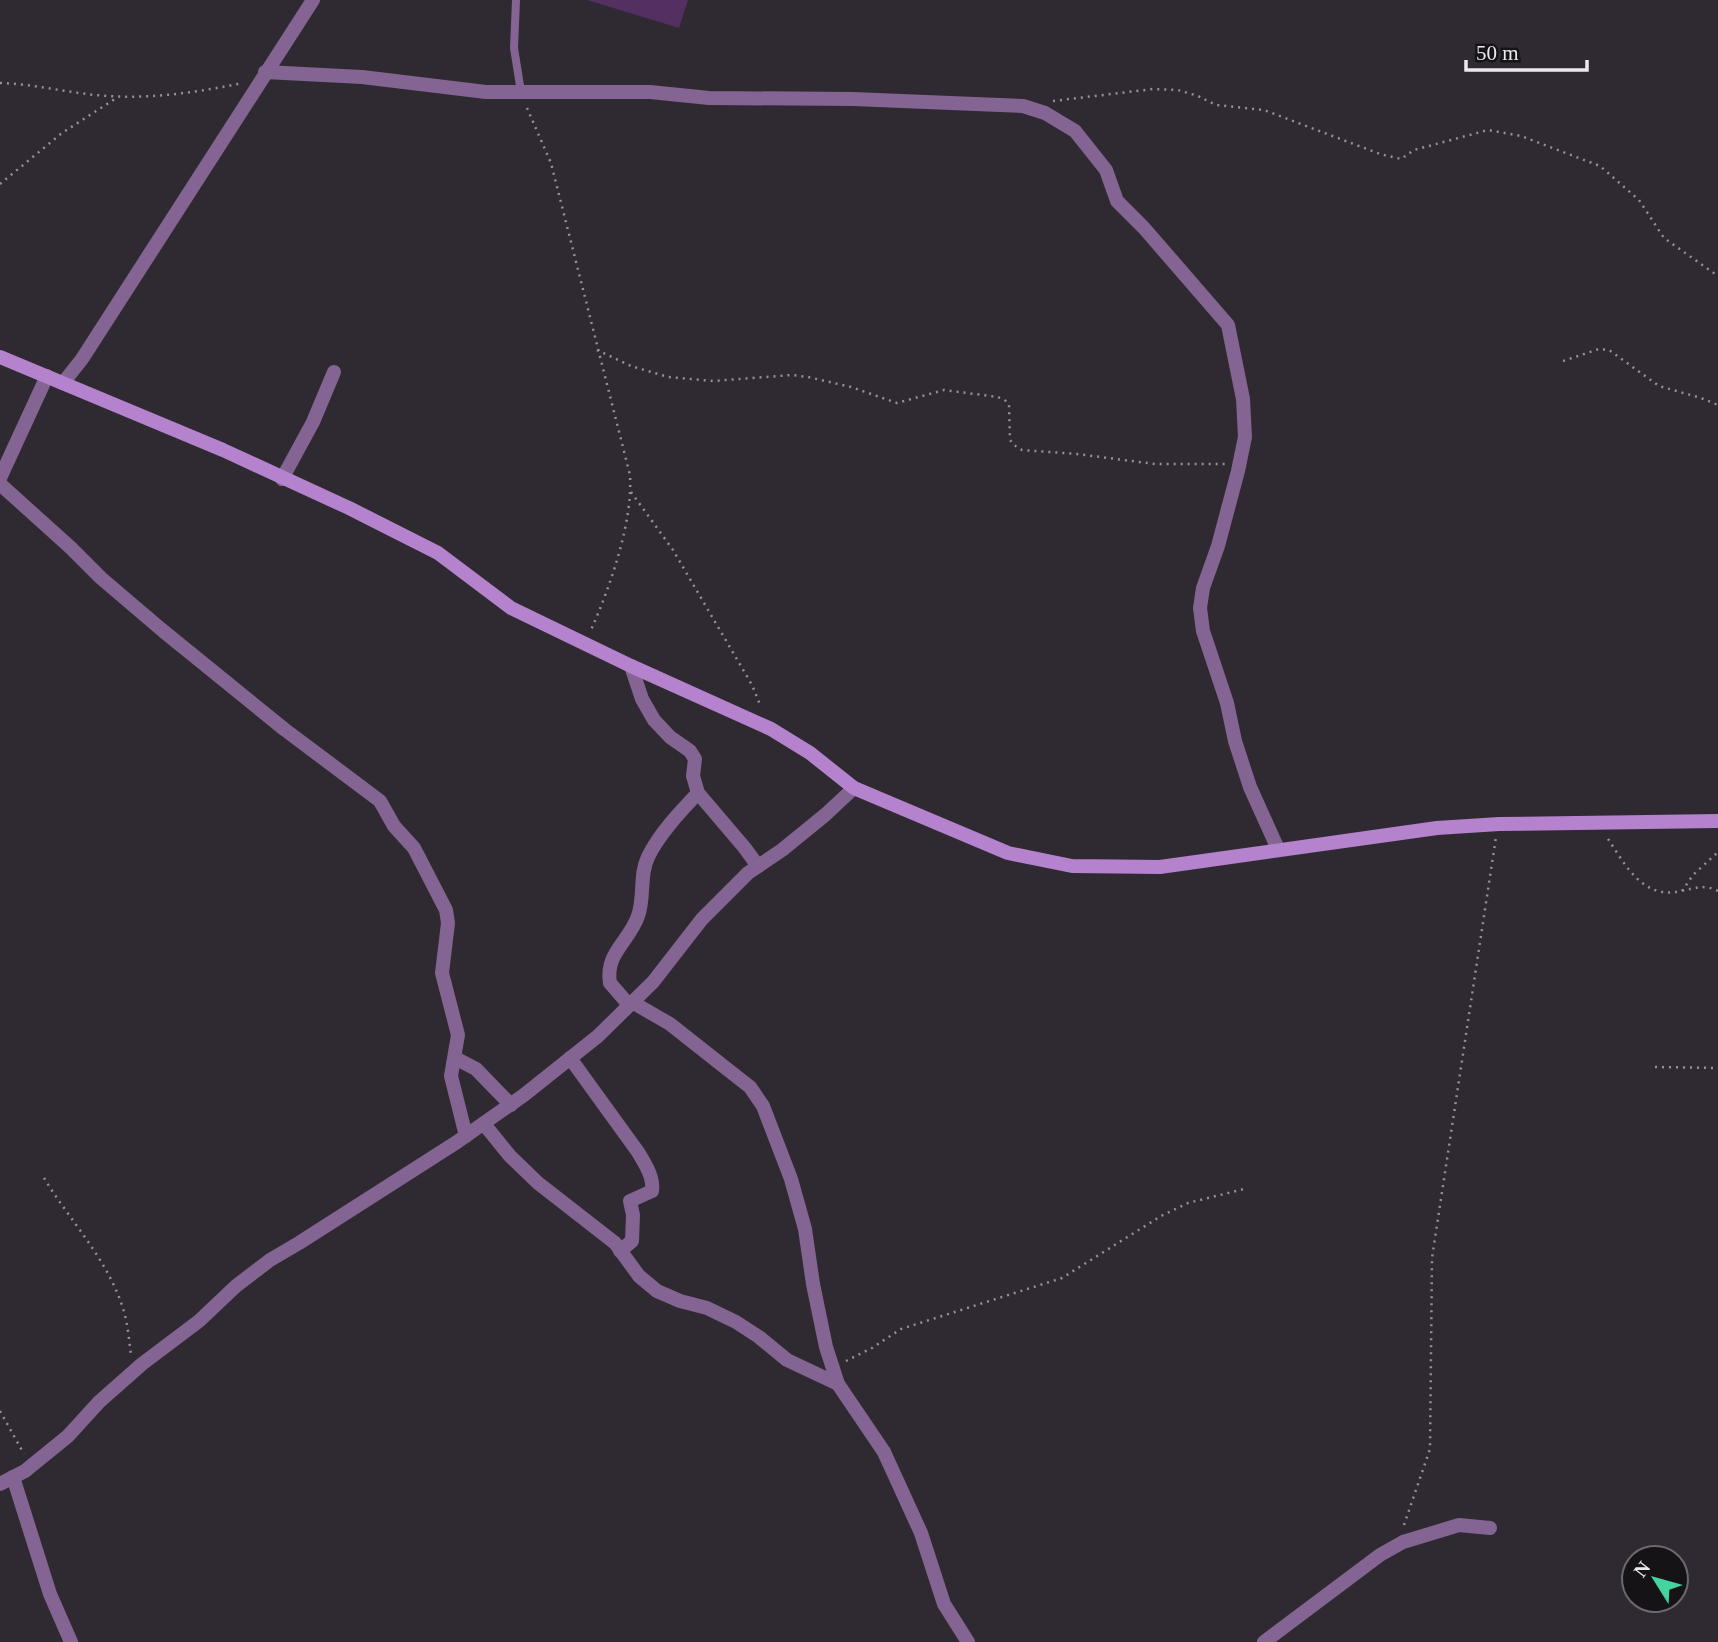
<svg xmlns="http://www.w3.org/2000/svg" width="1718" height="1642" font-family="'Times New Roman',serif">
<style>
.green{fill:#532f62}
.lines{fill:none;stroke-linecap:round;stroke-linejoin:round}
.path{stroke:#959197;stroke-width:2.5;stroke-dasharray:2 5;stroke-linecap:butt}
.lane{stroke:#836492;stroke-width:8}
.street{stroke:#836492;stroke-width:14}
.secondary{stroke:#b582cd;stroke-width:14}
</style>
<rect width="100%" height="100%" fill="#2f2a31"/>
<polygon class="green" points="587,0 688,0 679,28"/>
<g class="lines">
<g class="path">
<path d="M0 83C36 84 72 94 108 96 153 99 198 92 243 83"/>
<polyline points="1053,101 1153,89 1178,90 1198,96 1216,105 1264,110 1380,154 1401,159 1414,150 1488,130 1521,136 1600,166 1639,200 1664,238 1718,276"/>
<path d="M527 108 551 163 630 475C633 522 610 587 591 630"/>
<polyline points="0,184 62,133 118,97"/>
<polyline points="597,350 631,366 668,377 713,381 792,375 808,377 851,387 897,403 944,390 998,397 1006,401 1009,405 1010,440 1014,445 1022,450 1077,454 1155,464 1226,464"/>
<polyline points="1563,361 1599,349 1609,350 1659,386 1701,398 1718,405"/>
<polyline points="631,492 673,550 752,685 761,707"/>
<path d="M1608 839C1626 866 1643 900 1681 891 1695 888 1704 884 1718 891"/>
<polyline points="1682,891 1693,875 1718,852"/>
<polyline points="1655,1067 1718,1068"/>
<path d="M44 1178C70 1221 110 1262 124 1312 128 1325 129 1341 131 1355"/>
<polyline points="846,1361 872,1348 901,1329 1062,1278 1161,1216 1188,1203 1244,1189"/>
<polyline points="0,1411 24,1454"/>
<polyline points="1404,1525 1430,1449 1432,1258 1496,837"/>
</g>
<polyline class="lane" points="516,0 514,48 521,92"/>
<g class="street">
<polyline points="265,72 362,77 486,92 650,92 709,98 853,99 1023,106 1045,113 1075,131 1106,170 1117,201 1144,228 1228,325 1243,399 1245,437 1238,471 1218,546 1203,588 1200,608 1203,631 1227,703 1235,741 1250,787 1278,849"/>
<polyline points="63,383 82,359 313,0"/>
<polyline points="0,478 47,376"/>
<polyline points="282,479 313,422 334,372"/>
<polyline points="0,484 71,548 101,578 162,630 284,729 380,801 394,826 414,848 446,910 448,923 442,973 458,1035 451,1076 466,1136"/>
<polyline points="631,666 642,699 654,720 670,737 690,751 695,759 693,776 698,793 744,847 758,866"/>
<polyline points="632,1002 670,1024 727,1069 750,1087 763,1106 791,1179 805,1229 813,1284 826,1347 838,1384 884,1452 921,1533 944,1604 968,1642"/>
<path d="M629 1005 610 983C605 953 629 942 638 916 645 897 639 875 648 857 659 834 680 812 698 793"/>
<polyline points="455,1058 476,1069 511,1105"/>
<path d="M570 1058 638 1152C645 1164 654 1177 652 1191L630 1201 633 1215 632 1241 620 1251"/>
<polyline points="484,1124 510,1156 538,1183 615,1243 639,1276 657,1291 680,1301 707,1308 736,1322 759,1337 787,1360 838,1384"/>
<polyline points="13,1477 50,1594 71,1642"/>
<polyline points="0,1484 25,1471 68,1436 99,1402 142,1364 199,1321 236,1286 270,1260 299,1243 457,1142 524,1095 598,1036 653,982 702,919 748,873 782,850 825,815 854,788"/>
<polyline points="1264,1642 1380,1555 1403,1542 1459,1525 1490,1528"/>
</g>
<polyline class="secondary" points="0,357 223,450 349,508 438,553 511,608 631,666 771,729 810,753 854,788 1008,853 1072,866 1160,867 1437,828 1499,824 1718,821"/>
</g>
<g transform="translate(1655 1579) rotate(307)"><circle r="33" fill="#161317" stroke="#6c696d" stroke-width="2"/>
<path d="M0-5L12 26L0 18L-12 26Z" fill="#43d4a0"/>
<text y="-10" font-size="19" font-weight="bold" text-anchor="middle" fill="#ece9ee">N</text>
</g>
<path d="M1466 60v10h121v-10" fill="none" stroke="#ece9ee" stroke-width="3.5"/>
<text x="1476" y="60" font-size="21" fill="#ece9ee" stroke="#161317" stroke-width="5" paint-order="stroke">50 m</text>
</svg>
